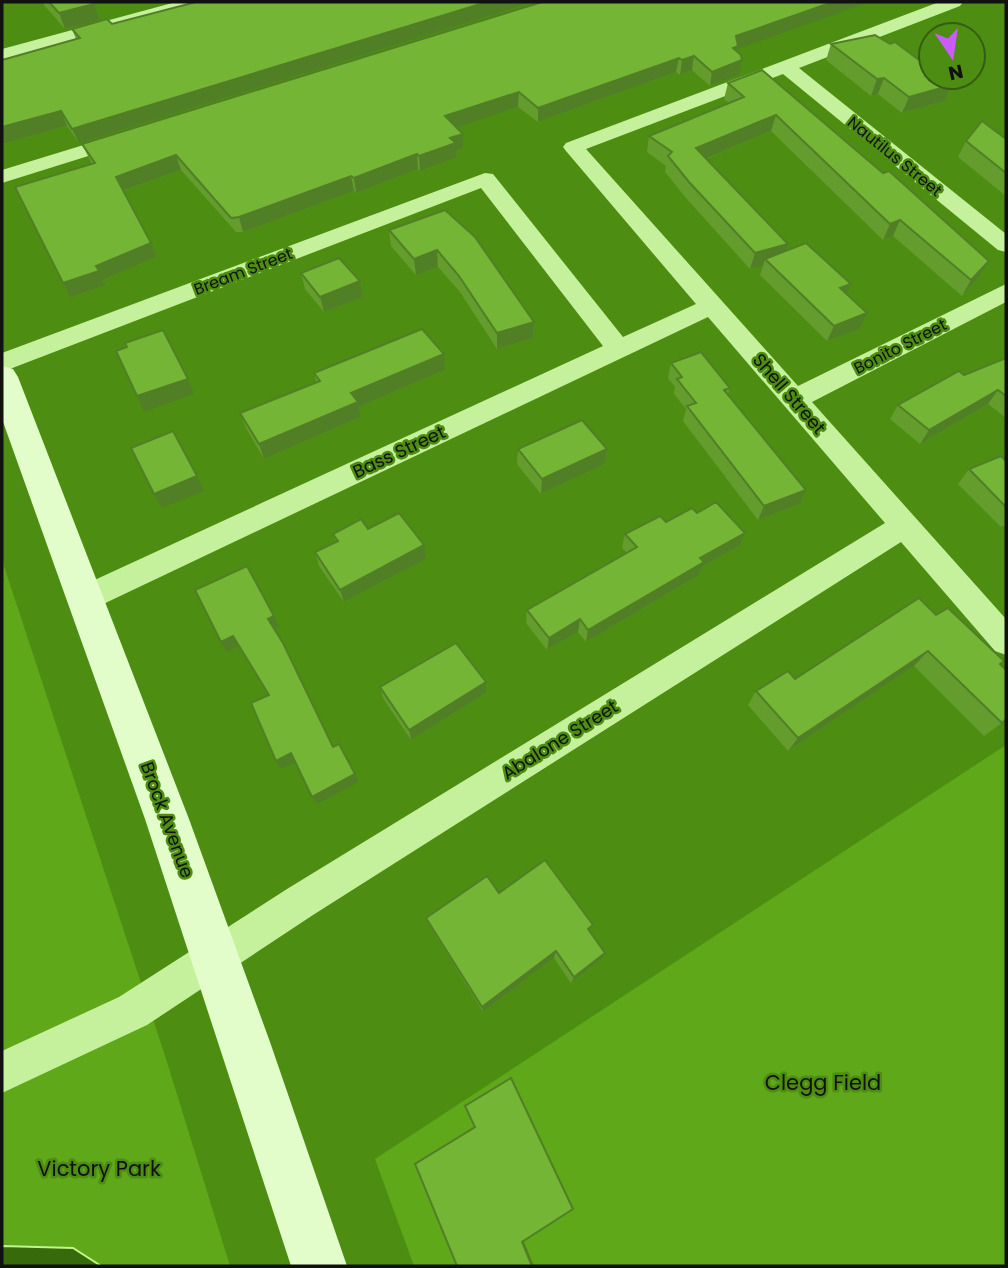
<svg xmlns="http://www.w3.org/2000/svg" width="1008" height="1268" font-family="Poppins,sans-serif">
<style>
.green{fill:#5fa81a}
.water{fill:#376a0b;stroke:#c1f58e;stroke-width:2}
.lines{fill:none;stroke-linecap:round;stroke-linejoin:round}
.street{fill:#c6f19c;fill-rule:evenodd}
.secondary{fill:#e2fcca;fill-rule:evenodd}
.wall{fill:#649c2e}
.shaded-wall{fill:#517f26}
.building{fill:#74b536;stroke:#517f26;stroke-width:2}
.labels{text-anchor:middle;stroke-width:5;stroke-linejoin:round;paint-order:stroke}
.far-street-label{font-size:16px;fill:#111;stroke:#4d8e12}
.street-label{font-size:18px;fill:#111;stroke:#4d8e12}
.near-park-label{font-size:21px;fill:#111;stroke:#4d8e12}
</style>
<rect width="100%" height="100%" fill="#4d8e12"/>
<g class="green">
<polygon points="2,560 167,1062 230,1266 2,1266"/>
<polygon points="1006,745 1006,1266 414,1266 375,1159"/>
</g>
<polygon class="water" points="2,1246 73,1248 101,1266 2,1266"/>
<g class="lines">
<g class="street">
<polygon points="176,2 204,2 201,6 2,61 2,49"/>
<polygon points="939,2 963,2 960,6 799,68 1006,234 1006,252 998,250 783,74 586,149 798,386 1006,284 1006,302 812,402 1006,619 1006,655 995,651 901,542 313,915 147,1025 2,1093 2,1051 119,997 287,889 885,523 708,317 97,607 86,611 75,607 71,598 75,589 603,346 481,188 2,372 2,353 485,173 493,174 623,337 696,304 566,151 563,147 566,143"/>
<polygon points="126,132 133,134 136,138 133,142 2,183 2,170"/>
</g>
<polygon class="secondary" points="2,366 13,369 18,377 189,819 270,1042 347,1266 291,1266 145,819 2,419"/>
</g>
<g class="wall">
<polygon points="43,2 92,2 94,4 100,20 65,29 44,5"/>
<polygon points="112,24 79,143 67,126 2,144 2,60 76,39 72,29"/>
<polygon points="831,44 952,85 945,101 902,113 878,94 871,96 826,60"/>
<polygon points="738,49 739,75 710,86 692,70 680,75 676,72 538,122 518,107 456,127 463,134 463,148 456,151 457,158 420,171 418,169 356,193 354,191 243,232 236,232 181,170 123,191 157,257 103,280 106,285 70,298 63,283 92,164 82,144"/>
<polygon points="762,70 989,261 979,277 962,296 893,236 883,240 771,131 706,159 786,251 851,284 846,294 867,313 860,329 827,341 760,275 763,266 750,269 686,198 665,172 666,166 647,152 649,136 729,103 724,99 728,83"/>
<polygon points="1006,139 1006,196 958,157 966,141"/>
<polygon points="445,210 534,322 533,338 497,349 460,292 438,267 416,275 391,246 389,230"/>
<polygon points="301,273 360,281 363,297 324,312 305,289"/>
<polygon points="1006,358 1006,418 988,404 920,444 890,419 898,405 964,375"/>
<polygon points="671,363 730,388 728,394 800,504 758,520 683,421 686,409 674,394 675,387 668,378"/>
<polygon points="445,370 359,407 361,417 264,459 246,428 240,413 316,382 314,373"/>
<polygon points="518,449 607,449 605,464 541,494 517,464"/>
<polygon points="1006,461 1006,525 1001,527 958,484 969,469"/>
<polygon points="697,513 739,546 702,567 699,575 586,642 578,632 547,650 526,623 527,610 627,553 622,548 625,534"/>
<polygon points="368,529 426,559 344,602 319,566 315,552 336,542 333,534"/>
<polygon points="936,615 1006,670 1006,720 984,736 914,666 788,751 748,705 756,691 795,679"/>
<polygon points="486,682 486,693 411,740 383,698 380,687"/>
<polygon points="499,893 590,932 600,960 571,983 554,958 483,1012 430,926 426,918"/>
</g>
<g class="shaded-wall">
<polygon points="487,2 533,2 79,143 72,129"/>
<polygon points="833,2 869,2 738,49 735,60 730,62 736,36"/>
<polygon points="94,4 100,20 65,29 59,13"/>
<polygon points="694,56 692,70 680,75 682,60"/>
<polygon points="679,58 676,72 538,122 538,108"/>
<polygon points="742,60 739,75 710,86 712,72"/>
<polygon points="884,78 878,94 871,96 877,79"/>
<polygon points="952,85 945,101 902,113 909,97"/>
<polygon points="519,92 518,107 446,131 445,116"/>
<polygon points="61,111 67,126 2,144 2,127"/>
<polygon points="776,115 771,131 693,164 696,148"/>
<polygon points="463,134 463,148 456,151 457,158 420,171 419,156 450,138"/>
<polygon points="417,154 418,169 356,193 354,178"/>
<polygon points="176,155 181,170 122,191 116,177"/>
<polygon points="351,176 354,191 243,232 239,217"/>
<polygon points="900,220 893,236 883,240 890,224"/>
<polygon points="151,243 157,257 103,280 106,285 70,298 63,283 96,266"/>
<polygon points="788,244 783,260 765,259 763,266 750,269 755,253"/>
<polygon points="437,250 438,267 416,275 414,259"/>
<polygon points="989,261 979,277 962,296 971,280"/>
<polygon points="360,281 363,297 324,312 320,297"/>
<polygon points="851,284 844,300 840,288"/>
<polygon points="867,313 860,329 827,341 834,326"/>
<polygon points="534,322 533,338 497,349 497,333"/>
<polygon points="444,354 445,370 359,407 361,417 264,459 259,444 351,393"/>
<polygon points="188,379 194,394 144,412 137,396"/>
<polygon points="998,390 988,404 920,444 929,430"/>
<polygon points="607,449 605,464 541,494 542,479"/>
<polygon points="197,476 204,491 162,508 154,494"/>
<polygon points="806,490 800,504 758,520 764,506"/>
<polygon points="745,533 739,546 702,567 699,575 586,642 588,630 700,558"/>
<polygon points="424,545 426,559 344,602 340,590"/>
<polygon points="274,616 279,627 273,630 268,619"/>
<polygon points="580,619 578,632 547,650 549,638"/>
<polygon points="233,636 239,646 227,652 221,642"/>
<polygon points="928,651 914,666 788,751 798,738"/>
<polygon points="486,682 486,693 411,740 409,730"/>
<polygon points="291,753 297,762 281,769 276,761"/>
<polygon points="355,774 359,782 317,804 312,797"/>
<polygon points="556,951 554,958 483,1012 482,1007"/>
<polygon points="605,953 600,960 571,983 574,977"/>
<polygon points="521,1235 534,1266 532,1266 522,1242"/>
</g>
<g class="building">
<polygon points="49,2 92,2 94,4 59,13"/>
<polygon points="196,2 487,2 72,129 61,111 2,127 2,60 80,38 72,29 107,19 112,24"/>
<polygon points="542,2 833,2 736,36 738,46 733,48 741,55 742,60 712,72 694,56 682,60 679,58 538,108 519,92 445,116 463,134 450,138 456,143 419,156 417,154 354,178 351,176 239,217 231,218 176,155 116,177 151,243 96,266 99,271 63,283 15,187 95,163 82,144"/>
<polygon points="875,35 890,44 895,42 931,69 931,77 941,77 952,85 909,97 884,78 877,79 831,44"/>
<polygon points="762,70 883,173 889,171 989,261 971,280 900,220 890,224 776,115 696,148 788,244 755,253 689,182 668,156 672,152 649,136 744,97 728,83"/>
<polygon points="982,121 1006,139 1006,173 966,141"/>
<polygon points="445,210 475,237 534,322 497,333 459,276 437,250 414,259 389,230"/>
<polygon points="806,243 851,284 840,288 867,313 834,326 765,259"/>
<polygon points="339,258 360,281 320,297 301,273"/>
<polygon points="422,329 444,354 351,393 358,402 259,444 240,413 320,381 314,373"/>
<polygon points="163,330 188,379 137,396 116,351 127,347 125,343"/>
<polygon points="701,352 730,388 724,390 806,490 764,506 687,406 696,403 677,379 682,377 671,363"/>
<polygon points="1006,358 1006,396 998,390 929,430 898,405 959,371 964,375"/>
<polygon points="582,420 607,449 542,479 518,449"/>
<polygon points="173,431 197,476 154,494 131,448"/>
<polygon points="1001,456 1006,461 1006,507 969,469"/>
<polygon points="716,502 745,533 700,558 704,562 588,630 580,619 549,638 527,610 637,547 625,534 660,516 666,522 692,508 697,513"/>
<polygon points="399,513 424,545 340,590 315,552 338,541 333,534 361,519 368,529"/>
<polygon points="247,566 274,616 268,619 283,643 333,747 339,744 355,774 312,797 291,753 276,761 251,703 269,695 233,636 221,642 195,590"/>
<polygon points="919,598 936,615 948,608 1004,661 1000,664 1006,670 1006,719 1002,723 928,651 798,738 756,691 788,671 795,679"/>
<polygon points="456,643 486,682 409,730 380,687"/>
<polygon points="545,860 593,925 588,929 605,953 574,977 556,951 482,1007 426,918 487,876 499,893"/>
<polygon points="511,1078 573,1209 522,1242 532,1266 457,1266 415,1164 475,1127 465,1106"/>
</g>
<g class="labels">
<g class="far-street-label">
<text transform="translate(895 156) rotate(39)" y="6">Nautilus Street</text>
<text transform="translate(243 271) rotate(-21)" y="6">Bream Street</text>
<text transform="translate(900 346) rotate(-27)" y="6">Bonito Street</text>
</g>
<g class="street-label">
<text transform="translate(789 394) rotate(49)" y="6">Shell Street</text>
<text transform="translate(399 452) rotate(-25)" y="6">Bass Street</text>
<text transform="translate(560 740) rotate(-32)" y="6">Abalone Street</text>
<text transform="translate(167 820) rotate(70)" y="6">Brock Avenue</text>
</g>
<g class="near-park-label">
<text x="823" y="1090">Clegg Field</text>
<text x="99" y="1176">Victory Park</text>
</g>
</g>
<rect width="1008" height="1268" fill="none" stroke="#111111" stroke-width="7"/>
<g transform="translate(952 56) rotate(167)"><circle r="33" fill="#4d8e12" stroke="#355c12" stroke-width="2"/>
<path d="M0-5L12 26L0 18L-12 26Z" fill="#ca5cff"/>
<text y="-10" font-size="19" font-weight="bold" text-anchor="middle" fill="#111111">N</text>
</g>
</svg>
